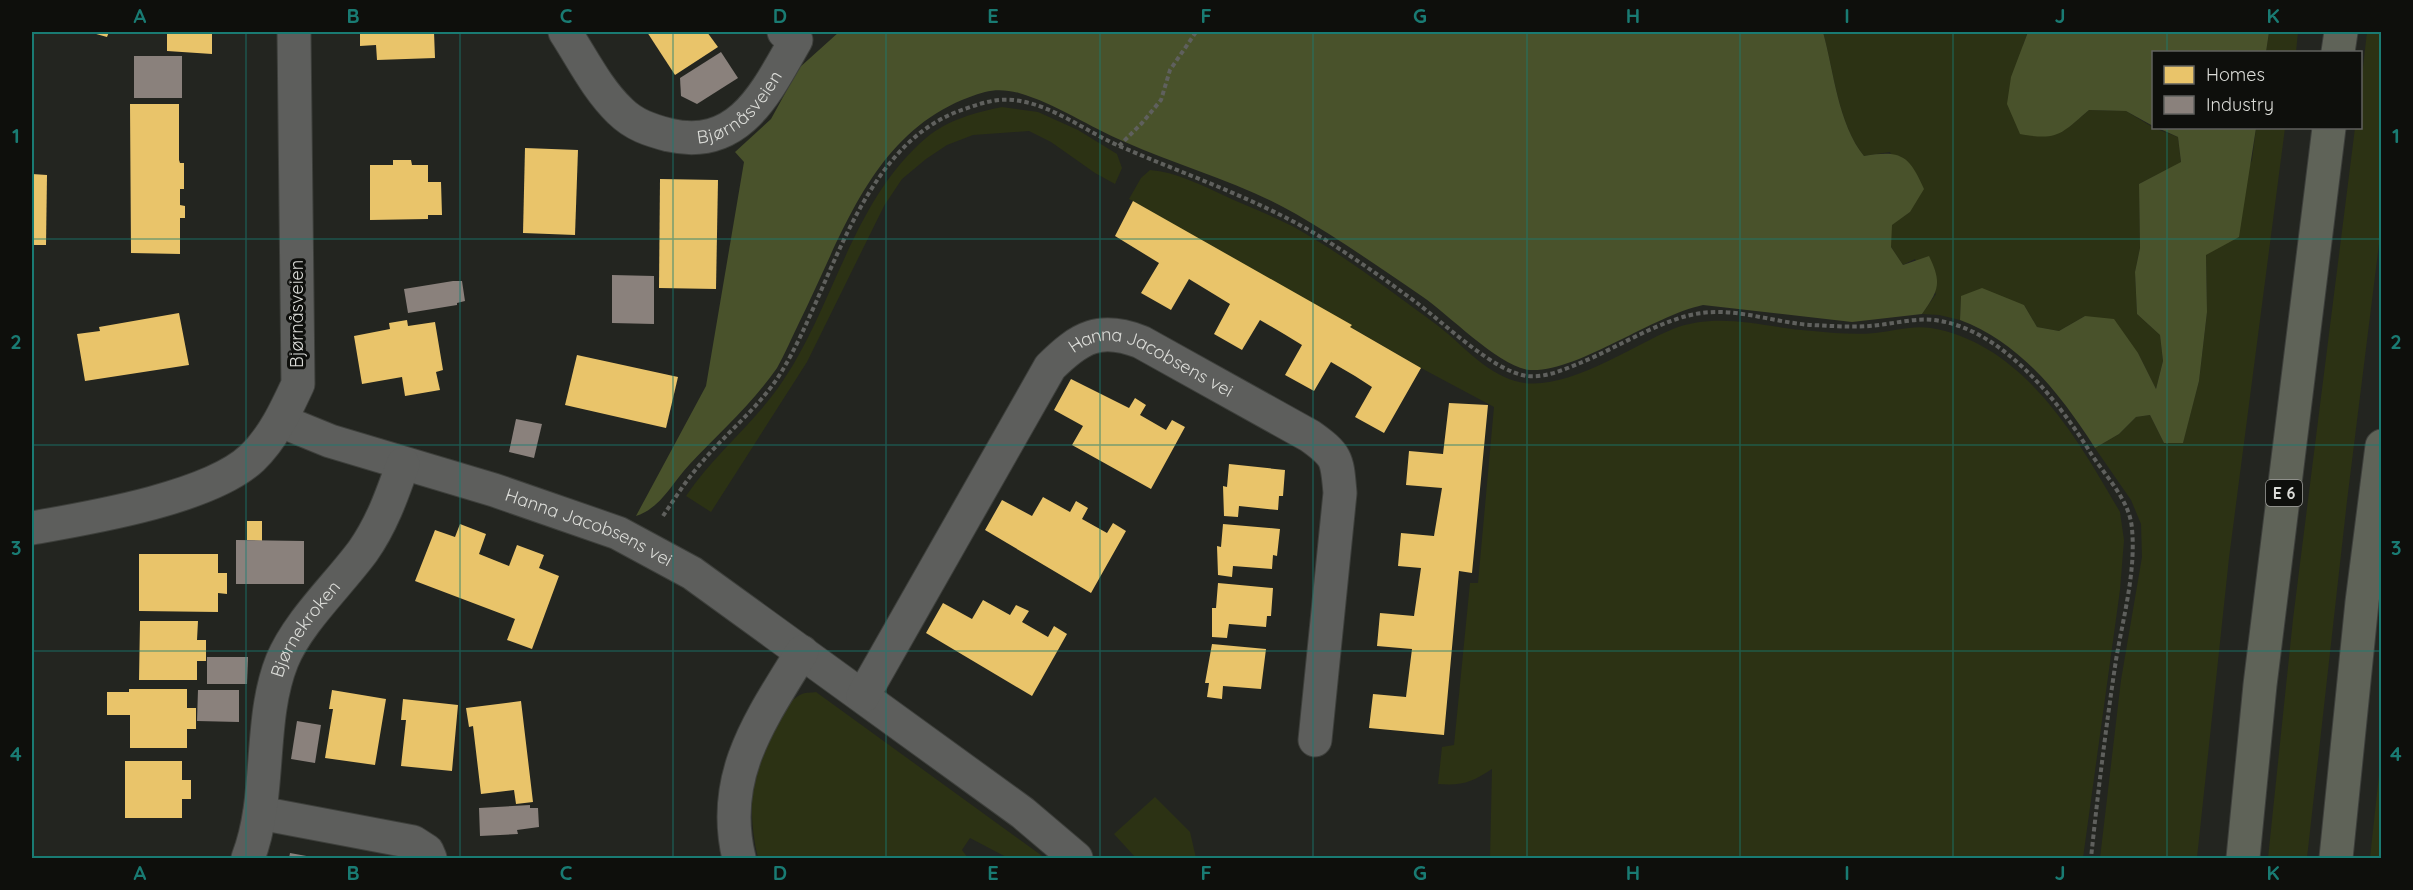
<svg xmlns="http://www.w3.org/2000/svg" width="2413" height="890" font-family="Quicksand,sans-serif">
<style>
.green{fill:#2c3214}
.forest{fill:#49522b}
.homes{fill:#e9c46a}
.industry{fill:#8a817c}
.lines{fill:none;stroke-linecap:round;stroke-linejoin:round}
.minor-casing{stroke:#3d3f3b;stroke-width:35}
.highway-casing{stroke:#3d3f3b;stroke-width:35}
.path{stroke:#5f605d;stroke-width:4;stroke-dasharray:4.5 3;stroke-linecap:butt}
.minor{stroke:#5d5e5c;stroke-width:33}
.highway{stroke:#5f6358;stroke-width:33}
.grid{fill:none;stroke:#197b73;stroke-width:1.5;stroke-opacity:0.55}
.labels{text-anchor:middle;stroke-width:6;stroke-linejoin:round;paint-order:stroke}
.shield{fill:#0e0f0c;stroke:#9e9e9b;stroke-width:1.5}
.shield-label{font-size:16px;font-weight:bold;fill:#dbdcd8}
.street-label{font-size:18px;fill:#dbdcd8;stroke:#0e0f0c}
.neatline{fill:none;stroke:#197b73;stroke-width:2}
.grid-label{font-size:20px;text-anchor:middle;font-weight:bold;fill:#197b73}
</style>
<rect width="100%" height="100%" fill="#232520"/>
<g class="green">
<path d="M1823 32H2028L2023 45 2069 127 2089 110 2126 111 2154 128 2178 137 2181 163 2139 184 2140 248 2135 272 2137 314 2160 335 2163 361 2156 389 2138 353 2085 316 2059 331 2037 327 2024 305 1961 296 1960 320 1939 315 1922 314 1936 294 1915 259 1903 265 1891 247V225L1910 212 1890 152 1864 156C1838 124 1834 72 1823 32Z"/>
<polygon points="2269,32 2298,32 2296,52 2266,52"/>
<polygon points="2367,32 2381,32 2381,228 2347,501 2307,858 2268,858 2293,619 2355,128 2360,128 2361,85"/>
<path d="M1002 107 1038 112 1078 130 1117 154 1122 168 1115 184 1095 173 1051 142 1029 131 973 135 947 145 926 159 902 179 884 206 807 362 711 512 686 496C713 456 750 427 778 388 834 310 850 203 926 138 947 120 977 112 1002 107Z"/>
<polygon points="2256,128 2285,128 2229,558 2197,858 2100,858 2121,680 2142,557 2141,524 2131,500 2095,448 2119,434 2136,417 2150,415 2164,443 2183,442 2199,381 2207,312 2206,255 2252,160"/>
<path d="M1150 170C1176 172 1201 185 1225 196 1247 206 1270 215 1292 226 1343 254 1390 291 1437 325 1462 344 1483 371 1515 381 1562 395 1629 347 1673 329 1720 311 1765 328 1813 331 1833 333 1854 335 1875 333 1894 331 1912 325 1931 328 2024 344 2077 438 2120 512L2124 540 2120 590 2083 858H1490L1492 769C1472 782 1463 786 1438 784L1442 747 1454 745 1470 583H1478L1494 407 1421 368 1129 199 1141 178Z"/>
<path d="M816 692 1045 858H1008L970 838 962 850 968 858H758C753 837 751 817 752 794 754 768 776 705 802 694 806 692 812 693 816 692Z"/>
<polygon points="2381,756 2381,858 2370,858"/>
<polygon points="1155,797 1190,832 1196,858 1136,858 1114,834"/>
</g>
<g class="forest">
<path d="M839 32H1823C1834 72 1838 124 1864 156 1901 150 1909 155 1924 189L1910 212 1892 225 1891 247 1903 265 1929 256C1942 283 1939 290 1922 314L1852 322 1703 305C1652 316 1576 373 1530 370 1501 368 1449 315 1423 297 1382 269 1339 239 1296 214 1243 183 1181 167 1125 142 1089 127 1057 104 1019 93 1008 90 996 89 985 92 874 123 844 233 798 325 791 339 785 354 777 368 752 404 719 433 689 465 672 483 661 508 636 516L706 386 744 162 735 152 771 119 799 68Z"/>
<path d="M2028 32H2269L2266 52H2154L2153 126 2126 111 2089 110C2061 134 2058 141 2020 134L2007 104 2011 77Z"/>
<path d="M2158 128H2256L2239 237 2206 255 2207 312 2199 381 2183 443H2164L2150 415 2136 417 2119 434 2095 448C2061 395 2021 343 1960 320L1961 296 1982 288 2024 305 2037 327 2059 331 2085 316 2114 319 2138 353 2156 389 2163 361 2160 335 2137 314 2135 272 2140 248 2139 184 2181 162 2178 137Z"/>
</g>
<g class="homes">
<polygon points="89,32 109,32 107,37"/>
<polygon points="167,32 212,32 212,54 167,51"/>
<polygon points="360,32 434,32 435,58 377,60 376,45 360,46"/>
<polygon points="647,32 707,32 718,47 675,75"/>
<polygon points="130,104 179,104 179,160 180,163 184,163 184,189 180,189 180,205 185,206 185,218 180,218 180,254 131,253"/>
<polygon points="525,148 578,150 575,235 523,233"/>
<polygon points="393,160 411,160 412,165 428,165 428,182 441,182 442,215 428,215 428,219 370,220 370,165 393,165"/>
<polygon points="32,174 47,175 46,245 32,245"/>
<polygon points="660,179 718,180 716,289 659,288"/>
<polygon points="1133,201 1352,325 1350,327 1421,368 1384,433 1355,417 1372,387 1355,376 1331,362 1314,391 1285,375 1302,345 1284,334 1260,320 1242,350 1214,334 1230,304 1189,279 1171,310 1141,293 1159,263 1115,236"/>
<polygon points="179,313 189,365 85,381 77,334 100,331 99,327"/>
<polygon points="407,320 408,326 435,322 443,370 436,372 440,390 405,396 402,377 362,384 354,336 390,329 389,323"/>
<polygon points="577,355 678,377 666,428 565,405"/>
<polygon points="1071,379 1129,408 1135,398 1146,405 1140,415 1166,430 1172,420 1185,427 1151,489 1072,445 1083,426 1054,410"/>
<polygon points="1449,403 1488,405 1472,573 1459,571 1444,735 1369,728 1373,694 1406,697 1412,649 1377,646 1380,613 1414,616 1421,568 1398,566 1401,533 1434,536 1442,488 1406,485 1409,451 1443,454"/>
<polygon points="1229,464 1285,470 1283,496 1279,496 1278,510 1239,506 1238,517 1224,516 1223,486 1227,487"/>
<polygon points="1043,497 1070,512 1076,501 1088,508 1082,519 1107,533 1113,523 1126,531 1091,593 985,530 1002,500 1032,516"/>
<polygon points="247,521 262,521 262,541 247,540"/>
<polygon points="460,524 486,534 479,554 509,566 517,545 544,555 539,568 559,576 532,649 507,640 515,619 415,581 435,530 455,537"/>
<polygon points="1223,524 1280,529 1277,556 1273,555 1272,569 1233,566 1232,577 1218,575 1217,546 1221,547"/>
<polygon points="139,554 218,554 218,573 227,573 227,594 218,593 218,612 139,611"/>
<polygon points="1218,583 1273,588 1271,616 1267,616 1266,627 1229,624 1227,638 1212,637 1212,608 1216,608"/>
<polygon points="983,600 1010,615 1016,605 1029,611 1022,622 1048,637 1054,626 1067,634 1032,696 926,633 943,603 972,619"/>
<polygon points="140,621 198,621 197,640 206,640 206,661 197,661 197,680 139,680"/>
<polygon points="1212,644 1266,649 1261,689 1223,686 1222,699 1207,697 1209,683 1205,683"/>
<polygon points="129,689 187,689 187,708 196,708 196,729 187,729 187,748 130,748 130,715 107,715 107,692 129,692"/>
<polygon points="332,690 386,699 375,765 325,758 333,709 329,709"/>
<polygon points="403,699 458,705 452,771 401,766 406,720 401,720"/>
<polygon points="521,701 533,802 516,804 514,790 481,794 473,726 469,727 466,708"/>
<polygon points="125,761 182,761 182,780 191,780 191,799 182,799 182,818 125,818"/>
</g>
<g class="industry">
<polygon points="721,52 738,78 697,104 681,96 680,78"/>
<rect x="134" y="56" width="48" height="42"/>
<polygon points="612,275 654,276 654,324 612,323"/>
<polygon points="453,281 462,281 465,301 457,303 457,305 408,313 404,289"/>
<polygon points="516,419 542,424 534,458 509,452"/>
<polygon points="236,540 304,541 304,584 236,584"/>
<polygon points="207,657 248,657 247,684 207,684"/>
<polygon points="198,690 239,690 239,722 197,721"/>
<polygon points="297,721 321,725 315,763 291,759"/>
<polygon points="530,805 530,808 538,808 539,827 517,830 518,834 480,836 479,808"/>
<polygon points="290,853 312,857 312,858 289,858"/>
</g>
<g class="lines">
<g class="minor-casing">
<g id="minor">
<path id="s1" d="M565 32C582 58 597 89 620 111 634 125 650 130 669 135 740 151 766 92 796 40L784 32"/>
<path id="s2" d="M281 421 330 441 494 490 618 533 692 573 1023 813 1076 858"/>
<path d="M32 528C89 518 210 498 252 458 273 438 286 410 298 384L294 32"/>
<path id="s3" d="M863 696 1050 367C1080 337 1100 326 1141 342L1310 436C1338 456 1337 459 1340 493L1315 740"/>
<polyline points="260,813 413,842 427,851 430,858"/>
<path id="s4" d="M248 858C272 796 258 721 282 661 298 622 338 585 363 551 382 524 392 495 403 464"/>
<path d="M739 858C719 776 761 719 802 652"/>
</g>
</g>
<g class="highway-casing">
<g id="highway">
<polyline points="2338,52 2341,32"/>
<polyline points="2243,858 2260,685 2329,128"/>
<polyline points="2336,858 2362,602 2382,446"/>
</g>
</g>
<g class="path">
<polyline points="1119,146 1142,123 1161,100 1170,70 1196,32"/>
<path d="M663 516C675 498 687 479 702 462 728 431 761 406 782 371 832 288 859 148 959 111 976 105 994 98 1013 100 1053 104 1087 133 1124 148 1196 179 1269 203 1335 246 1363 264 1390 283 1417 303 1445 324 1493 371 1527 376 1545 378 1563 370 1580 363 1617 348 1665 317 1702 313 1738 308 1776 323 1812 325 1834 326 1857 328 1879 325 1897 323 1915 318 1934 320 2001 328 2057 399 2090 452 2105 476 2130 500 2132 529 2136 572 2123 618 2116 660 2106 726 2098 792 2091 858"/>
</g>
<use href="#minor" class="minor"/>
<use href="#highway" class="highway"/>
</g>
<path class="grid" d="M246 32V858M460 32V858M673 32V858M886 32V858M1100 32V858M1313 32V858M1527 32V858M1740 32V858M1953 32V858M2167 32V52M2167 128V858M32 239H2382M32 445H2382M32 651H2382"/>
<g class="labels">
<rect class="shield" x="2266" y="480" width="36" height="26" rx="4.5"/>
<g class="shield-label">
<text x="2284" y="499">E 6</text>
</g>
<g class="street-label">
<text dy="6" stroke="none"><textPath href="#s1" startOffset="234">Bjørnåsveien</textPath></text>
<text transform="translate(297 314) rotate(-90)" y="6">Bjørnåsveien</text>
<text dy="6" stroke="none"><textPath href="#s3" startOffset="495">Hanna Jacobsens vei</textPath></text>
<text dy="6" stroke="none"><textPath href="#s2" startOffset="326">Hanna Jacobsens vei</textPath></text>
<text dy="6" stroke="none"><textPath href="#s4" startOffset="240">Bjørnekroken</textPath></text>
</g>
</g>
<rect width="2413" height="890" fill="none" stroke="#0e0f0c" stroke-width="66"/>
<rect x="2152" y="51" width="210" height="78" fill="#0e0f0c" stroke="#60615e" stroke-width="1.5"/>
<rect x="2164" y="66" width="30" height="18" fill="#e9c46a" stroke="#60615e" stroke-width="1.5"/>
<text x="2206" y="81" font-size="18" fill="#dbdcd8">Homes</text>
<rect x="2164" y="96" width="30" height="18" fill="#8a817c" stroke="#60615e" stroke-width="1.5"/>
<text x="2206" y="111" font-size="18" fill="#dbdcd8">Industry</text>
<rect x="33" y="33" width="2347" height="824" class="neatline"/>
<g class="grid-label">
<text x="140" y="23">A</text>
<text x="353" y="23">B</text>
<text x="566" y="23">C</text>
<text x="780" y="23">D</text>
<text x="993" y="23">E</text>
<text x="1206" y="23">F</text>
<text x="1420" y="23">G</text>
<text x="1633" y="23">H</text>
<text x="1847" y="23">I</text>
<text x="2060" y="23">J</text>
<text x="2273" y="23">K</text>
<text x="16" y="143">1</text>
<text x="2396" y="143">1</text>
<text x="16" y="349">2</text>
<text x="2396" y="349">2</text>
<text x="16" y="555">3</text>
<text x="2396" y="555">3</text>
<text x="16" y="761">4</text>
<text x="2396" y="761">4</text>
<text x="140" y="880">A</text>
<text x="353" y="880">B</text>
<text x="566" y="880">C</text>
<text x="780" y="880">D</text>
<text x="993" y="880">E</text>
<text x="1206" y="880">F</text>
<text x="1420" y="880">G</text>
<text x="1633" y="880">H</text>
<text x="1847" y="880">I</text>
<text x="2060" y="880">J</text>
<text x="2273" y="880">K</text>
</g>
</svg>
